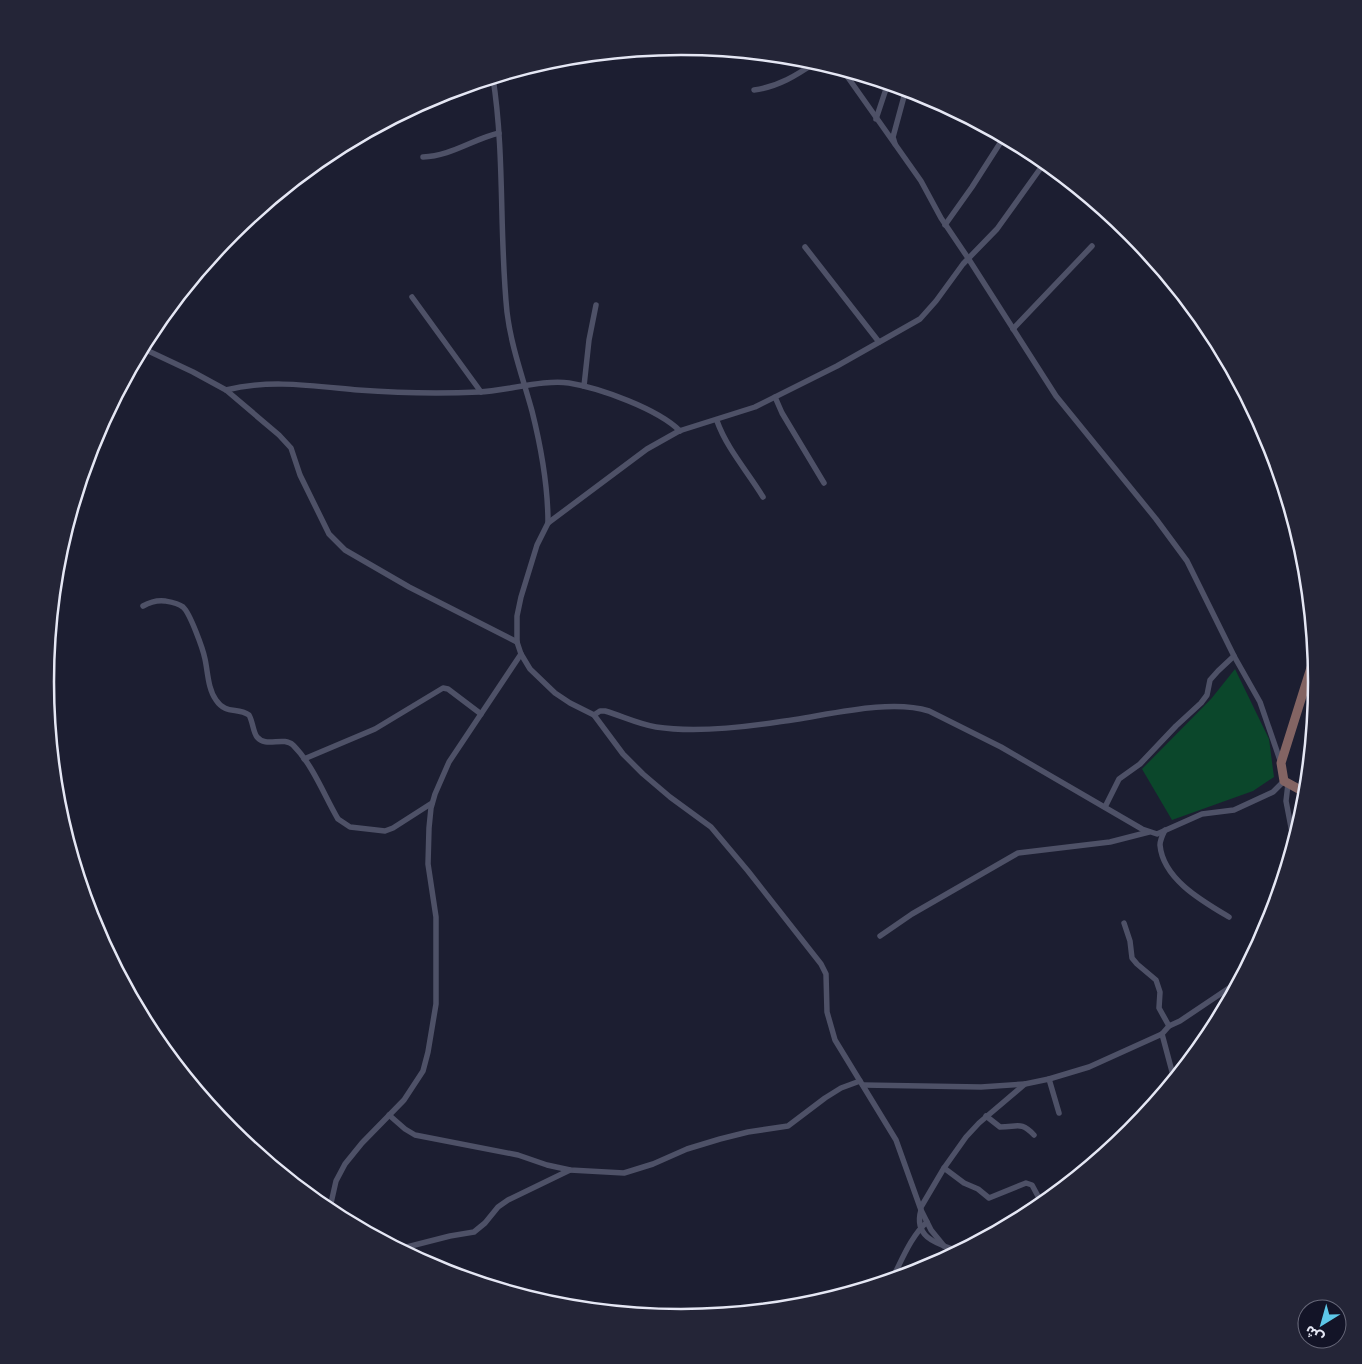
<svg xmlns="http://www.w3.org/2000/svg" width="1362" height="1364" font-family="'PT Sans','Noto Sans Arabic',sans-serif">
<style>
.green{fill:#0b472b}
.lines{fill:none;stroke-linecap:round;stroke-linejoin:round}
.street{stroke:#4e5167;stroke-width:5.5}
.secondary{stroke:#836463;stroke-width:9}
.rim{fill:none;stroke:#e5e7f4;stroke-width:2.5}
</style>
<rect width="100%" height="100%" fill="#1c1e31"/>
<polygon class="green" points="1235,669 1269,739 1274,777 1253,791 1172,820 1142,769 1211,699"/>
<g class="lines">
<g class="street">
<polyline points="842,69 921,181 941,218 968,258 1056,396 1156,519 1187,561 1234,656 1260,702 1281,763"/>
<path d="M493 78C505 155 499 234 507 312 511 346 523 378 532 411 541 447 548 486 548 523"/>
<path d="M754 90C778 87 797 75 816 62"/>
<polyline points="876,119 888,83"/>
<polyline points="895,144 893,137 906,89"/>
<path d="M423 157C451 156 473 139 499 133"/>
<polyline points="945,225 972,187 1004,137"/>
<polyline points="805,247 879,342"/>
<polyline points="412,297 481,392"/>
<polyline points="1013,329 1092,246"/>
<polyline points="142,348 193,372 226,390 279,435 291,448 300,475 329,534 345,550 409,587 517,642"/>
<polyline points="584,386 589,340 596,305"/>
<path d="M226 390C269 379 314 386 358 390 398 393 439 394 479 392 506 391 544 379 569 383 600 388 658 409 680 431"/>
<polyline points="775,397 782,413 824,483"/>
<path d="M717 421C727 449 748 472 763 497"/>
<path d="M143 606C150 602 156 600 165 601 171 602 178 603 183 607 190 613 203 649 205 659 208 673 208 689 216 700 226 715 237 707 249 715 253 722 253 732 257 737 266 748 283 736 293 745 313 765 324 795 338 819L350 827 385 831 393 828 432 803"/>
<path d="M594 715 600 711H605C622 716 638 724 656 727 695 733 739 728 778 722 822 717 887 698 929 711L1001 747 1142 829 1157 834 1202 814 1234 810 1273 792 1284 781"/>
<polyline points="304,759 375,729 443,688 448,689 481,714"/>
<polyline points="1288,784 1286,801 1294,843"/>
<polyline points="1105,807 1119,779 1140,764 1176,726 1201,703 1207,695 1210,680 1218,671 1234,656"/>
<path d="M1165 830C1163 834 1160 840 1160 845 1163 879 1202 901 1229 917"/>
<polyline points="1124,923 1130,941 1132,958 1137,964 1156,980 1160,992 1159,1008 1169,1026"/>
<polyline points="880,936 912,914 1018,853 1110,842 1149,832"/>
<polyline points="1162,1034 1174,1079"/>
<polyline points="1049,1079 1059,1113"/>
<polyline points="863,1085 981,1087 1025,1084"/>
<polyline points="389,1115 405,1129 415,1135 518,1155 547,1165 570,1170 624,1173 653,1164 687,1149 720,1139 748,1132 788,1126 825,1098 841,1088 860,1081"/>
<path d="M986 1116 1000 1127C1018 1127 1021 1121 1034 1135"/>
<polyline points="944,1168 964,1183 978,1189 989,1198 1026,1183 1032,1185 1039,1198 1044,1203"/>
<polyline points="921,1207 944,1168 966,1137 979,1123 1025,1084 1049,1079 1089,1067 1162,1034 1169,1026 1180,1021 1238,982"/>
<path d="M921 1210C913 1238 938 1244 958 1251"/>
<polyline points="329,1212 336,1181 345,1164 362,1143 404,1100 423,1071 428,1052 436,1004 436,917 428,864 429,828 431,808 435,794 449,762 521,654"/>
<polyline points="944,1246 931,1230 921,1210 896,1140 835,1040 827,1012 826,974 821,964 748,871 711,827 670,797 643,774 623,754 594,715 570,703 555,693 530,669 521,654 517,642 517,616 521,597 537,545 548,523 647,449 679,431 755,407 837,366 920,319 936,301 963,264 997,229 1045,162"/>
<polyline points="399,1249 450,1236 474,1232 485,1223 498,1207 508,1200 570,1170"/>
<path d="M892 1279C902 1260 911 1236 927 1222"/>
</g>
<polyline class="secondary" points="1306,793 1284,781 1281,763 1314,658 1314,653"/>
</g>
<path d="M0 0H1362V1364H0ZM54 682a627 627 0 1 1 1254 0a627 627 0 1 1-1254 0Z" fill="#242537" fill-rule="evenodd"/>
<path class="rim" d="M54 682a627 627 0 1 1 1254 0a627 627 0 1 1-1254 0Z"/>
<g transform="translate(1322 1324) rotate(217)"><circle r="24" fill="#131427" stroke="#676879"/>
<path d="M0-4L9 19L0 12L-9 19Z" fill="#5dc7e8"/>
<text y="-8" font-size="14" font-weight="bold" text-anchor="middle" fill="#e5e7f4">ش</text>
</g>
</svg>
